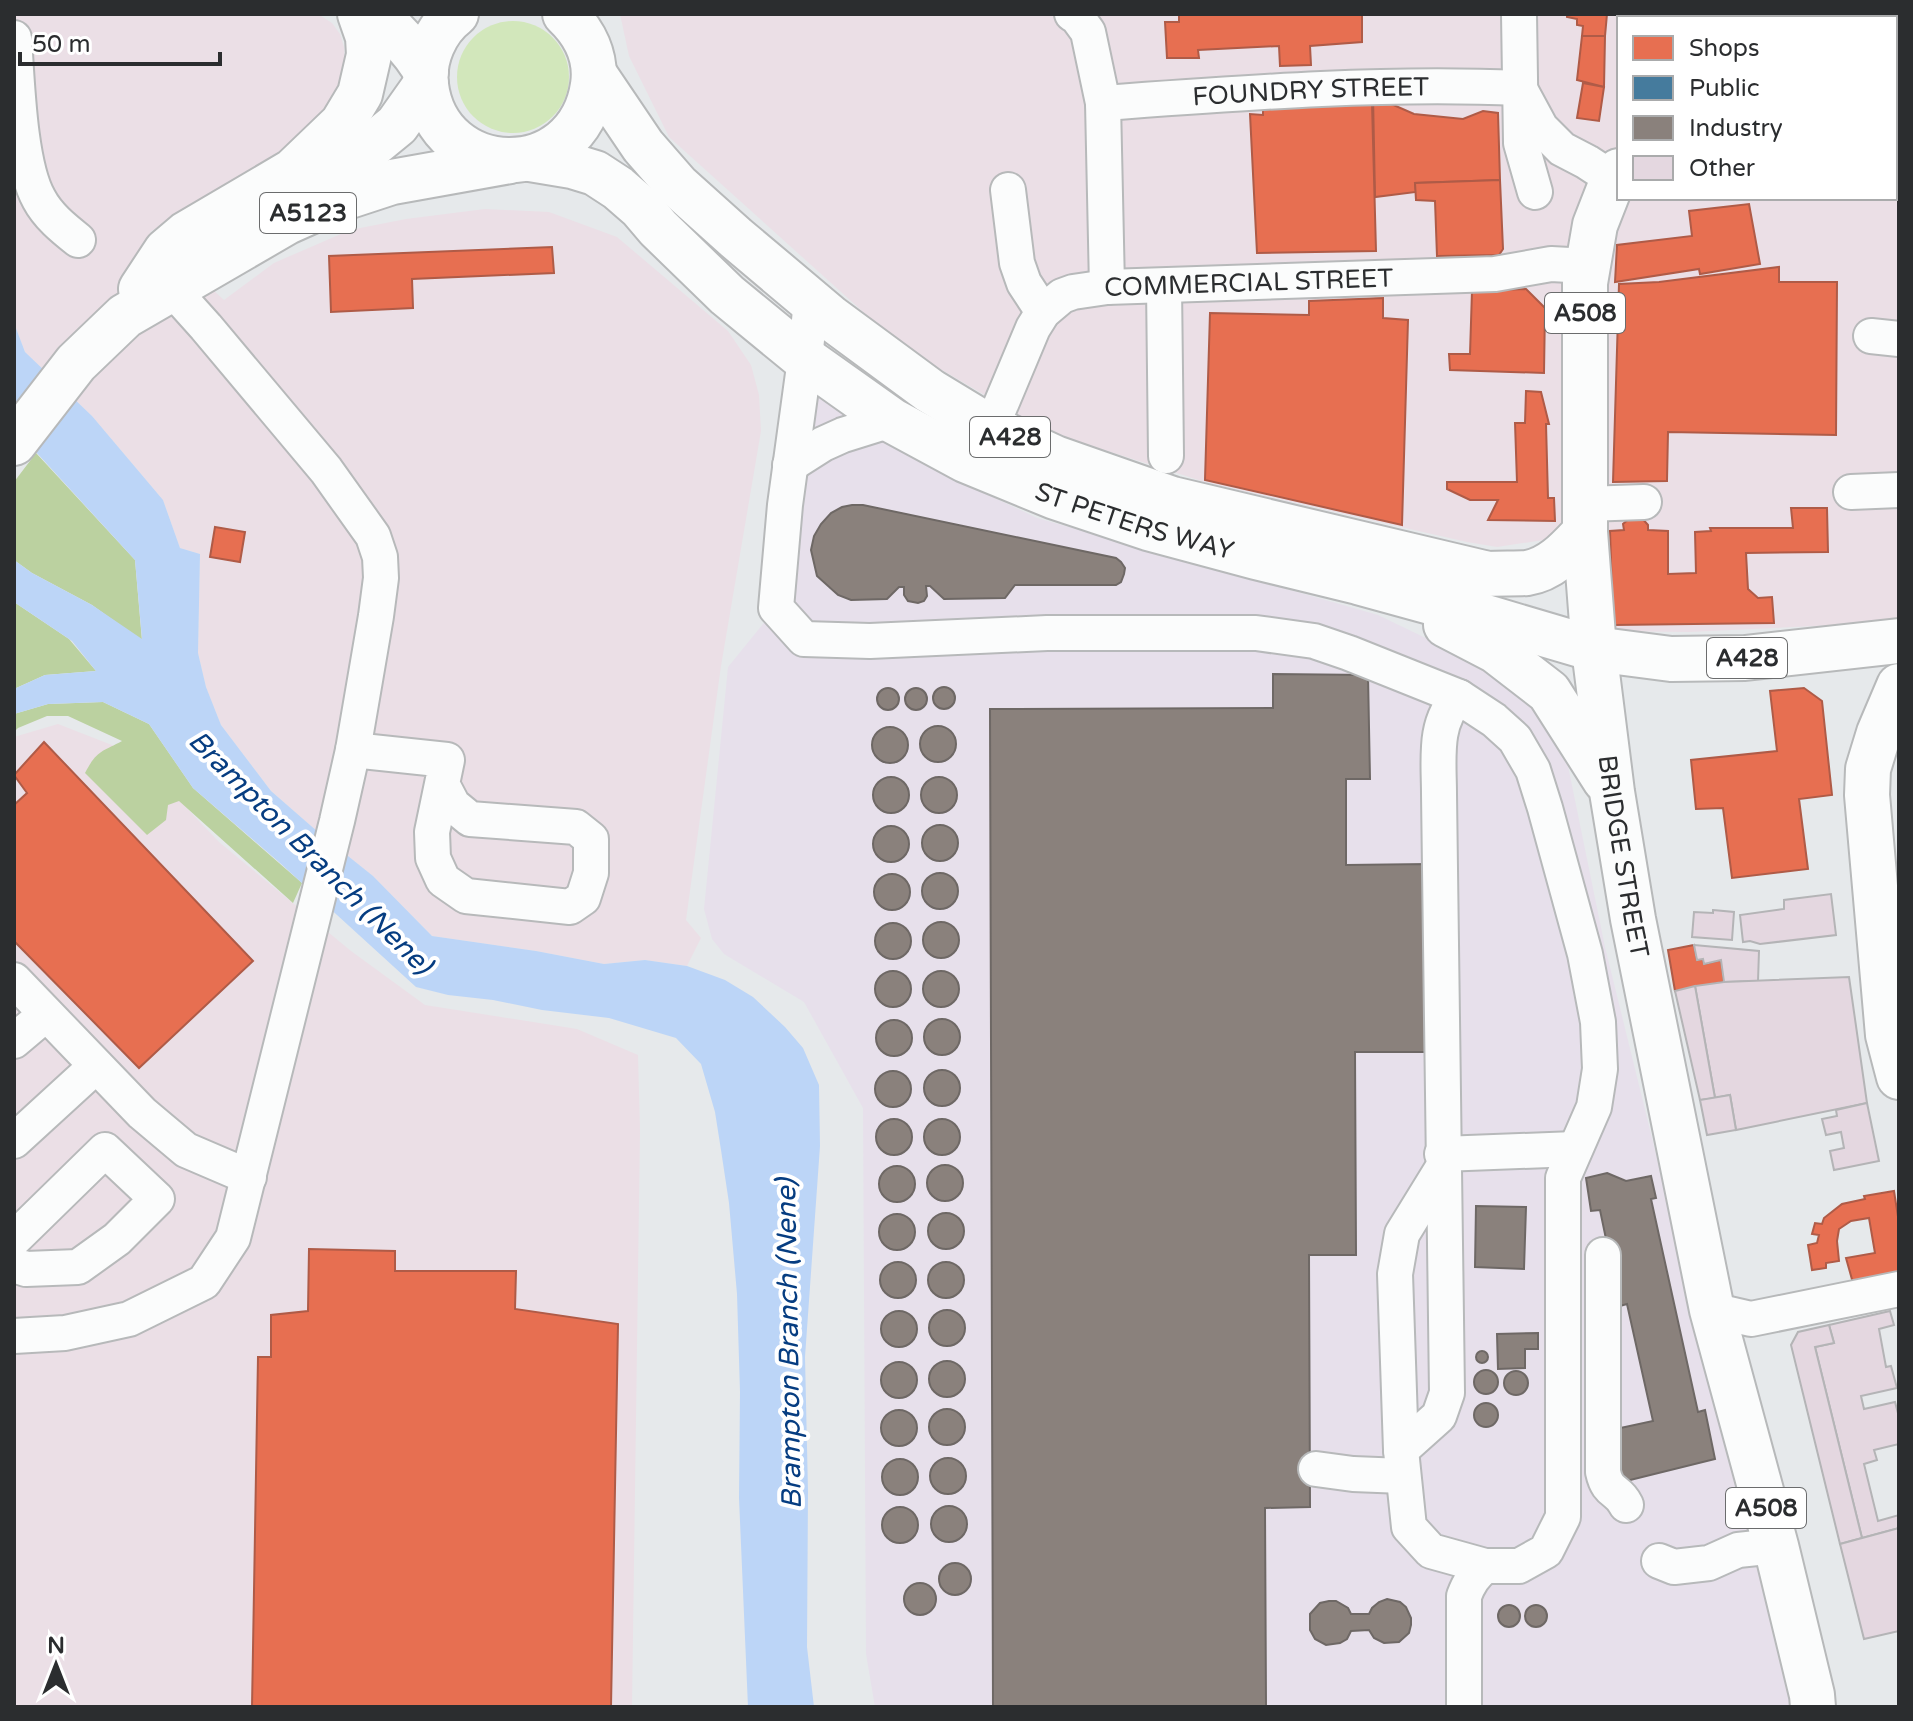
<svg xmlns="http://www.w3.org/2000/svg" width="1913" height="1721" font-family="'Varela Round',sans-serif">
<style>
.commercial{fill:#ebdfe6}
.industrial{fill:#e7e0eb}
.green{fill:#d2e7bb}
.forest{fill:#bbd1a0}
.water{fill:#bcd5f7}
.shops{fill:#e76f51;stroke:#af5b47;stroke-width:2}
.public{fill:#457b9d;stroke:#3d647c;stroke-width:2}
.industry{fill:#8a817c;stroke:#6e6865;stroke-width:2}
.building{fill:#e4d7e0;stroke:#b4b4b6;stroke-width:2}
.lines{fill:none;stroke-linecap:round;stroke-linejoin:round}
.minor-casing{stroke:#b7b9ba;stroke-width:38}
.major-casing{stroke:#b7b9ba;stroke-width:48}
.highway-casing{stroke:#b7b9ba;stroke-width:48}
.minor{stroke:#fbfcfc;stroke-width:34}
.major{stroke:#fbfcfc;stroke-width:44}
.highway{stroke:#fbfcfc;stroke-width:44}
.labels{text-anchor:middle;stroke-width:8;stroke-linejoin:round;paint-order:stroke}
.shield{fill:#fff;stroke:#6b6c6d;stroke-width:2}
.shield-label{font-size:24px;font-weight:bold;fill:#2b2d2f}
.street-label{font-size:26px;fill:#2b2d2f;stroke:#fff}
.water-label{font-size:28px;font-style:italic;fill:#063d81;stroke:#fff}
</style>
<rect width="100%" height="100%" fill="#e6e9eb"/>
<g class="commercial">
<polygon points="14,14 318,14 332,23 340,34 344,47 345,62 341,79 323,113 288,146 150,232 224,300 274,263 350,230 406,219 485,209 549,212 617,237 728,331 751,365 759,395 761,431 721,666 686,920 701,938 687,966 645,960 604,964 536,951 432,936 373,876 318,832 271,791 221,725 206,687 198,653 200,554 180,548 163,500 92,416 25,352 14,323"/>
<polygon points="620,14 1899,14 1899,48 1895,48 1895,18 1619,18 1619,198 1895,198 1895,166 1899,174 1899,622 1689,632 1608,631 1602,531 1497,547 1467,542 1208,483 1048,432 901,346 669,137 629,56"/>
<polygon points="58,724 135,754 219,842 351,951 425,1005 577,1029 638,1055 640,1130 632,1707 14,1707 14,737"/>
</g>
<polygon class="industrial" points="803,376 944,474 1037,518 1378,615 1492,670 1533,708 1552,732 1566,756 1605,947 1792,1707 875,1707 866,1654 863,1108 804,1002 724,954 712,939 704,909 728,667 776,608"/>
<circle class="green" cx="513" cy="77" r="56"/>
<g class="forest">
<polygon points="36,453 135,560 142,641 92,605 32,573 14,560 14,482"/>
<polygon points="14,602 69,639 96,671 45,675 14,689"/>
<path d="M103 702 149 724 193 788 302 883 293 903 179 801 168 805 166 820 147 835 85 773C97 750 102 752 122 741L68 716H47L18 728 14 732V714L48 704Z"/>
</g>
<polygon class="water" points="14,323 25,352 92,416 163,500 180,548 200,554 198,653 206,687 221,725 271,791 318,832 373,876 432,936 536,951 604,964 645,960 687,966 725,980 753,997 785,1027 803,1048 819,1085 820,1146 805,1357 808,1492 807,1647 814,1707 748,1707 739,1498 740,1392 737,1294 729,1203 721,1150 715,1112 701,1064 676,1038 609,1018 542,1010 493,1000 448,995 416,987 280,863 193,788 149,724 103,702 48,704 14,714 14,689 45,675 96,671 72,641 14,602 14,560 32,573 92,605 142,639 135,560 14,428"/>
<g class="shops">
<polygon points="1179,14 1362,14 1362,42 1310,46 1311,65 1280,66 1279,46 1198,50 1199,58 1167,58 1165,22 1179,22"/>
<polygon points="1567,14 1607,14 1605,36 1582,36 1583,26 1577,25 1577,19 1567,17"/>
<polygon points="1675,14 1731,15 1770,14 1770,18 1675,18"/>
<polygon points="1582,36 1605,36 1604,87 1577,80"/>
<polygon points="1583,83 1604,87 1599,121 1577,118"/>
<polygon points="1373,96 1414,114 1463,119 1483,111 1498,113 1500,180 1415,183 1416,192 1375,197"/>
<polygon points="1372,103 1376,251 1257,253 1250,114 1263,115 1263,107"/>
<polygon points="1500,180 1503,249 1499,255 1437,256 1435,201 1416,200 1415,183"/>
<polygon points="1749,204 1760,264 1700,274 1699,269 1615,282 1617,245 1692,236 1689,211"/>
<polygon points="552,247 554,273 412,279 413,308 331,312 329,256"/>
<polygon points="1779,267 1779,282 1837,282 1836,435 1668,432 1667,481 1613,482 1619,284 1659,282"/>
<polygon points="1526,289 1545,308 1544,373 1450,370 1449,354 1470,354 1472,291"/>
<polygon points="1383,298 1383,318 1408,320 1402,525 1205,480 1210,313 1309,315 1309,301"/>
<polygon points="1526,391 1541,392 1549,424 1546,424 1548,498 1554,498 1555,521 1488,520 1498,500 1470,500 1447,489 1447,482 1517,482 1515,423 1525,423"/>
<polygon points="1791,508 1827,508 1828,552 1746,553 1748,589 1758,598 1772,597 1774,623 1613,625 1610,531 1624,530 1623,524 1630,518 1641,517 1648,525 1648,530 1668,531 1668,574 1696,573 1695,532 1711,531 1710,528 1793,528"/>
<polygon points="215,527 245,532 240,562 210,557"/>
<polygon points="1804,688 1822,701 1832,795 1799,799 1808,869 1732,878 1723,808 1696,809 1691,760 1777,751 1770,691"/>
<polygon points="44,742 253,961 139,1068 14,941 14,805 27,793 14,775"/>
<polygon points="1694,945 1697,960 1703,959 1704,964 1721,960 1724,982 1675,991 1668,950"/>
<polygon points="1894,1191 1899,1223 1899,1273 1853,1283 1846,1258 1875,1253 1869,1218 1851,1221 1839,1229 1837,1241 1839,1261 1826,1263 1826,1268 1812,1270 1808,1245 1817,1243 1819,1235 1812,1234 1815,1223 1822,1224 1824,1218 1842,1204 1865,1199 1864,1196"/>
<polygon points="309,1249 395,1251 395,1271 516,1271 515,1309 618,1324 611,1707 252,1707 258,1357 271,1357 271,1315 308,1311"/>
</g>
<polygon class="public" points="1849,14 1899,14 1899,34 1895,35 1895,18 1849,18"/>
<g class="industry">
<polygon points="852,505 863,505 1116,558 1121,562 1125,568 1124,574 1121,582 1116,585 1015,585 1005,598 944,599 930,586 926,586 927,596 924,601 918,603 908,601 904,595 904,587 899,587 887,599 851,600 838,595 817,576 811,550 814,536 821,524 831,513 842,507"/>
<polygon points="1273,674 1368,675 1370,779 1346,779 1346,865 1428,864 1429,1052 1355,1052 1356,1255 1309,1255 1310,1507 1265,1508 1266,1707 993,1707 990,709 1273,708"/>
<circle cx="944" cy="698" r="11"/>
<circle cx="916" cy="699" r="11"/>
<circle cx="888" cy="699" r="11"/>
<circle cx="938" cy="744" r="18"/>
<circle cx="890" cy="745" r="18"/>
<circle cx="939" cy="795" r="18"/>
<circle cx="891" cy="795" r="18"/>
<circle cx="940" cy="843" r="18"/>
<circle cx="891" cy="844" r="18"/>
<circle cx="940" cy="891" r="18"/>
<circle cx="892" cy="892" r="18"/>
<circle cx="941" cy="940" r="18"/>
<circle cx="893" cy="941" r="18"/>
<circle cx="893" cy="989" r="18"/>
<circle cx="941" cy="989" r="18"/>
<circle cx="942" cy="1037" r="18"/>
<circle cx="894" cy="1038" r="18"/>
<circle cx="942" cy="1088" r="18"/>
<circle cx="893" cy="1089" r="18"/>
<circle cx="894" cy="1137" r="18"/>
<circle cx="942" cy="1137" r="18"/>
<circle cx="945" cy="1183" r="18"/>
<circle cx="897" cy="1184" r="18"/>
<polygon points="1607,1173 1626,1181 1651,1176 1656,1198 1651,1199 1698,1412 1705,1410 1715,1459 1622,1482 1611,1430 1653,1421 1627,1304 1620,1306 1600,1210 1591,1211 1586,1178"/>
<polygon points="1476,1206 1526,1207 1524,1269 1475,1267"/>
<circle cx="946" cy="1231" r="18"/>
<circle cx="897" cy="1232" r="18"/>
<circle cx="898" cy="1280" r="18"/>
<circle cx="946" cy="1280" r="18"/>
<circle cx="947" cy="1328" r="18"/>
<circle cx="899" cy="1329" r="18"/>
<polygon points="1538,1333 1538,1349 1525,1349 1525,1368 1498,1369 1497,1334"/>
<circle cx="1482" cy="1357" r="6"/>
<circle cx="947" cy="1379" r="18"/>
<circle cx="899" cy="1380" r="18"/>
<circle cx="1486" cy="1382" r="12"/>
<circle cx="1516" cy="1383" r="12"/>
<circle cx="1486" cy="1415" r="12"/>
<circle cx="947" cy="1427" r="18"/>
<circle cx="899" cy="1428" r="18"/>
<circle cx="948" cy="1476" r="18"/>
<circle cx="900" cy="1477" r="18"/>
<circle cx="949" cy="1524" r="18"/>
<circle cx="900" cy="1525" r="18"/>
<circle cx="955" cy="1579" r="16"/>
<circle cx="920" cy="1599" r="16"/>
<polygon points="1387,1599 1400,1602 1406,1607 1411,1618 1411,1625 1409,1633 1399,1642 1384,1643 1374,1638 1369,1630 1351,1631 1347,1639 1340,1643 1326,1645 1315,1639 1310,1630 1310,1614 1320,1603 1329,1601 1336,1601 1348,1608 1351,1614 1369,1614 1372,1608 1379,1602"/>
<circle cx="1509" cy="1616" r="11"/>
<circle cx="1536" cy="1616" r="11"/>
</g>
<g class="building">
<polygon points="1831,894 1836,935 1760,944 1750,941 1743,942 1740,915 1784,909 1784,900"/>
<polygon points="1713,910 1734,912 1732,940 1692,937 1694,912 1713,913"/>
<polygon points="1694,945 1759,951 1758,981 1724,982 1721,960 1704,964 1703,959 1697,960"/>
<polygon points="1849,977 1867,1103 1736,1130 1730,1095 1715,1098 1695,986 1724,982"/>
<polygon points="1695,986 1715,1098 1700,1100 1675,991"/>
<polygon points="1730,1095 1736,1130 1707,1135 1700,1100"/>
<polygon points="1867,1103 1879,1161 1834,1170 1830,1151 1844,1148 1841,1132 1826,1135 1822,1119 1837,1116 1836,1110"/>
<polygon points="1890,1311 1894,1325 1879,1329 1886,1367 1891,1366 1897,1388 1861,1396 1864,1409 1895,1402 1899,1417 1899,1444 1874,1450 1877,1460 1864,1464 1878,1521 1899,1515 1899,1528 1862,1538 1815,1347 1834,1343 1829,1325"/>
<polygon points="1829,1325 1834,1343 1815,1347 1862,1538 1840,1544 1791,1345 1798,1332"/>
<polygon points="1899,1528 1899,1631 1864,1639 1840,1544"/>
</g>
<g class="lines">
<g class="minor-casing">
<g id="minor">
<polyline points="1072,14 1077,17 1088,32 1103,103 1107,287"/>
<polyline points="1519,14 1521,143 1535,192"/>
<polyline points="1780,14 1780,18"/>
<polyline points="1642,18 1643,14"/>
<path d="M14 38C17 79 19 164 39 199 48 216 63 228 78 240"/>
<polyline points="1895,66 1899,63"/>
<polyline points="1521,91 1541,128 1562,149 1587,162 1613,179"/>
<path id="s1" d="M1103 103C1241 93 1380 82 1519 88"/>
<polyline points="1008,190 1017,263 1024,283 1043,312"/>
<polyline points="1164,286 1166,456"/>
<polyline points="811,301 805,359 785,505 776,608 804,639 870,641 1047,633 1256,633 1314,641 1349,653 1459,697 1494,720 1515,739 1533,770 1545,808 1585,954 1598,1022 1600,1069 1594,1107 1563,1178 1563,1517 1546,1551 1519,1566 1485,1566 1431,1551 1409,1527 1401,1450 1395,1274 1402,1234 1442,1169"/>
<polyline points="1871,336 1899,339"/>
<path id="s2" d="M991 428 1033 328 1043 312 1062 296 1073 292 1107 287 1495 274 1551 264 1588 266"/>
<polyline points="790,465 823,444 843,435 891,420"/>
<polyline points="1851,492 1899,490"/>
<polyline points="1585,504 1644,502"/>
<polyline points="353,750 447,760 432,832 433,858 443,880 466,896 570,907 583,898 591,873 591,839 576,827 470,819 453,805 443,786"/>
<polyline points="14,980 142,1113 186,1150 249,1177"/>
<polyline points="14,1041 46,1014"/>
<polyline points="14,1141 96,1066"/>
<polyline points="1442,1154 1575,1149"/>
<polyline points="14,1239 105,1150 157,1199 117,1239 78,1267 26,1269 14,1265"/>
<path d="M1603 1255V1472C1608 1495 1618 1488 1626 1505"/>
<polyline points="1712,1310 1751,1319 1899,1289"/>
<polyline points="14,1336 65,1333 129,1319 204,1282 233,1238 337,821 353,750 376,616 381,578 380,557 373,536 326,470 206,327 171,288"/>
<path d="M1401 1450 1439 1416 1447 1393 1439 794C1439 760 1433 722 1459 697"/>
<polyline points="1316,1469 1353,1474 1403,1476"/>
<polyline points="1659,1561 1674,1567 1709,1563 1738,1550 1776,1546"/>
<path d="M1464 1707V1596C1469 1583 1474 1575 1485 1566"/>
</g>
</g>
<g class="major-casing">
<g id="major">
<path d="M375 14C396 31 412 49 426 71"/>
<polyline points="297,193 353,161 397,125 426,84"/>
<polyline points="141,289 166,251 186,234 293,171 342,124 360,94 369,55 368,37 360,14"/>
<polyline points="14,443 76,363 125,316 287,222 334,201 392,182 510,161"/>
</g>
</g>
<g class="highway-casing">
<g id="highway">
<path d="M456 14C435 30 423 59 426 85 438 183 578 187 593 85 597 57 585 33 565 14"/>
<path d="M595 75 643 146 677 185 736 238 831 318 930 391 991 428 1055 458 1172 499 1488 574C1501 573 1515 574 1527 573 1552 569 1569 549 1585 532"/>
<polyline points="1895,128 1899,131"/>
<path id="s3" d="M530 159 572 166 595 173 618 188 641 208 658 228 727 295 805 359 891 420 965 460 1055 497 1148 528 1256 557 1358 582 1489 618 1594 649 1671 659 1745 658 1899 641"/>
<path id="s4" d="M1619 171 1613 179 1595 225 1585 283V532L1594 649 1612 792 1633 919 1712 1310 1776 1546 1812 1695 1813 1707"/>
<polyline points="1446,625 1496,651 1549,692 1605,780"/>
<polyline points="1899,686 1879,733 1868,769 1867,795 1888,1035 1899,1077"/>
</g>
</g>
<use href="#minor" class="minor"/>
<use href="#major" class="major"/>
<use href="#highway" class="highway"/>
</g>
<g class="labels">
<g class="shield">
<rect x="260" y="193" width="96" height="40" rx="6"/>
<rect x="1545" y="293" width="80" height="40" rx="6"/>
<rect x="970" y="417" width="80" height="40" rx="6"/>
<rect x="1707" y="638" width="80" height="40" rx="6"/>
<rect x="1726" y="1488" width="80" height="40" rx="6"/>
</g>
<g class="shield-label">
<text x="308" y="221">A5123</text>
<text x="1585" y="321">A508</text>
<text x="1010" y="445">A428</text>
<text x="1747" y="666">A428</text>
<text x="1766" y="1516">A508</text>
</g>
<g class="street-label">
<text dy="9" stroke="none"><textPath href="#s1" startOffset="208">FOUNDRY STREET</textPath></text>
<text dy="9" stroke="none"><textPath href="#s2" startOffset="340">COMMERCIAL STREET</textPath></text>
<text dy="9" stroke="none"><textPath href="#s3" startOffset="718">ST PETERS WAY</textPath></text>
<text dy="9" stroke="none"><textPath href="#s4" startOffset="694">BRIDGE STREET</textPath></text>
</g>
<g class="water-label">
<text transform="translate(311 852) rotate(45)" y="10">Brampton Branch (Nene)</text>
<text transform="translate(788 1344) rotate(-91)" y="10">Brampton Branch (Nene)</text>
</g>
</g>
<rect width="1913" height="1721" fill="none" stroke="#2b2d2f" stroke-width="32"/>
<rect x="1617" y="16" width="280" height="184" fill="#ffffff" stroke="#aaabac" stroke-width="2"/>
<rect x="1633" y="36" width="40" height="24" fill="#e76f51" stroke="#aaabac" stroke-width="2"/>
<text x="1689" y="56" font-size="24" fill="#2b2d2f">Shops</text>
<rect x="1633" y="76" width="40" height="24" fill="#457b9d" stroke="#aaabac" stroke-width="2"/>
<text x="1689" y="96" font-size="24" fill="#2b2d2f">Public</text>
<rect x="1633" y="116" width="40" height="24" fill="#8a817c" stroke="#aaabac" stroke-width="2"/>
<text x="1689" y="136" font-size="24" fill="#2b2d2f">Industry</text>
<rect x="1633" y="156" width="40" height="24" fill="#e4d7e0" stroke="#aaabac" stroke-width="2"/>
<text x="1689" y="176" font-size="24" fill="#2b2d2f">Other</text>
<g transform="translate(56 1665)" stroke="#ffffff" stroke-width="6" paint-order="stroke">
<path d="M0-6L14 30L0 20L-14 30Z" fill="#2b2d2f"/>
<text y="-12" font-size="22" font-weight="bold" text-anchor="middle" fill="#2b2d2f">N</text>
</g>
<path d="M20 52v12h200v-12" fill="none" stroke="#2b2d2f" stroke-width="4"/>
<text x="32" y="52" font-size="24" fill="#2b2d2f" stroke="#ffffff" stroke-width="6" paint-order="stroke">50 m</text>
</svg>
